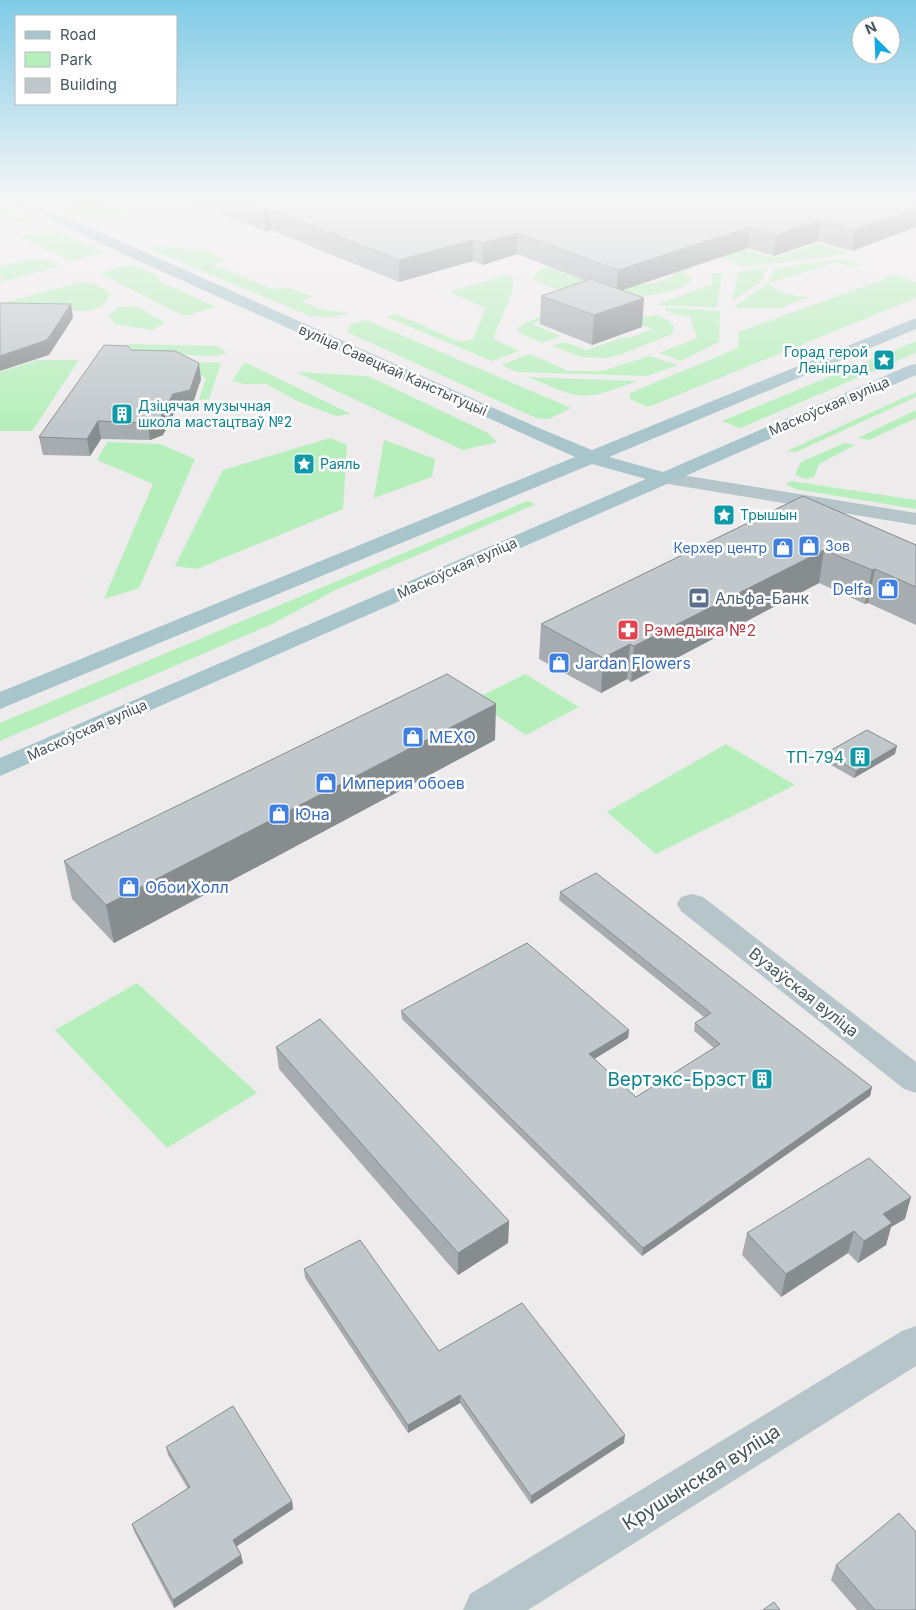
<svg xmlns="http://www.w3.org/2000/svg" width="916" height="1610" font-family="Inter,sans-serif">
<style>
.green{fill:#b6efbb}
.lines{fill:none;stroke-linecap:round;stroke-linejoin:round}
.minor{fill:#b5c5c9;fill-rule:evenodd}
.major{fill:#a9c5cc;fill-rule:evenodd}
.wall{fill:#a6acaf}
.shaded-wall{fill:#878c8e}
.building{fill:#c1c8cb;stroke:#878c8e}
.labels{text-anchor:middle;stroke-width:5;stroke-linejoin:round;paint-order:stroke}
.far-culture-label{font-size:14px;fill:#0d838f;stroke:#fff;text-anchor:start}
.far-street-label{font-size:14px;fill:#435559;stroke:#fff}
.far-shop-label{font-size:14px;fill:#366cbe;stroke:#fff;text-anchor:start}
.shop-label{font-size:16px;fill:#366cbe;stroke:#fff;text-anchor:start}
.service-label{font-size:16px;fill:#4e5e75;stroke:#fff;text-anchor:start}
.health-label{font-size:16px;fill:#be3a42;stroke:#fff;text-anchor:start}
.culture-label{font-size:16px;fill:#0d838f;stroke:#fff;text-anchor:end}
.street-label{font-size:16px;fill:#435559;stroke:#fff}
.near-culture-label{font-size:19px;fill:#0d838f;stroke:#fff;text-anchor:end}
.near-street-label{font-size:19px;fill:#435559;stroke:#fff}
</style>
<rect width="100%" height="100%" fill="#eeebec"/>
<g class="green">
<path d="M93 200 128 214C102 220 88 222 64 209L72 203Z"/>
<polygon points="583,200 774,258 818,243 852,254 742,267 725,258 662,240"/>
<polygon points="0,205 41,224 28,225 0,212"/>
<polygon points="56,231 106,252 71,261 14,235"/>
<polygon points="160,246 204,250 224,259 213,265 273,289 288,287 313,297 301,301 323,310 350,313 332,317 310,316 147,248"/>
<path d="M584 257 561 272 591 283 651 284 674 276 652 268C663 264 686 267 692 280 668 305 556 302 532 277L542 269Z"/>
<polygon points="37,258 46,260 59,267 0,282 2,277 0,276 0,266"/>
<path d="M833 260H847L860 264 852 267 837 262 769 283C778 294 795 296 809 297L780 308H733L768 283 776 268Z"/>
<polygon points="135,266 158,276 159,281 216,307 184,316 103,275 103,272 124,266"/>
<polygon points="767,268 761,282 732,301 738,272"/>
<polygon points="712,273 722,273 717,307 656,305 712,284"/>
<polygon points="506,275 513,278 512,292 493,339 519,351 492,361 387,317 396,314 460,342 473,339 486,308 449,292"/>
<polygon points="895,275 916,282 916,298 648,407 630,399 630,393 738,348 739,332"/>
<polygon points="80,282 93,283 112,294 101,307 88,311 7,309 0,304"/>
<polygon points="120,306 140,308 165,323 153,330 115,324 109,315"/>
<polygon points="567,308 559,315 532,324 561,336 543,343 522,334 517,329 524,323"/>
<polygon points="665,308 720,311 719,342 681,361 659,353 697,338 690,317 666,311"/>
<polygon points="657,315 668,320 674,327 672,334 622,354 607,358 581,357 552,346 564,342 587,350 624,337 629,338 653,329 626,319"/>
<polygon points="366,320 571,408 549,419 536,418 347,332 350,325"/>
<polygon points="916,341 916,353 740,428 722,421"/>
<polygon points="129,344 216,346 227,353 216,356 104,352"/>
<polygon points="530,354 568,371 602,371 649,356 678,365 647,376 517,372 501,365"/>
<polygon points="38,360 79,360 32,431 0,431 0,372"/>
<polygon points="173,361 221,363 209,399 199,400 206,378"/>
<polygon points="245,362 351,414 336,416 297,401 266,384 245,384 232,381"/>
<polygon points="296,372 368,376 488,433 497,442 463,450"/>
<path d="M528 377 637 381C581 402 583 400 528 377Z"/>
<polygon points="916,392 916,397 796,452 787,451"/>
<polygon points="916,410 916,418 869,440 858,438"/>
<polygon points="330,438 347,445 343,509 197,569 175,566 223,470"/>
<polygon points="384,440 435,459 432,477 374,498"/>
<polygon points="107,442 160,444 195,459 139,588 104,599 153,484 97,460"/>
<polygon points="844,443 855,445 819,464 814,477 806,479 795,475 801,462"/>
<polygon points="791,481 916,500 916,509 795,489 786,484"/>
<polygon points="527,501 536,504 336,590 272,624 0,741 0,723"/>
<polygon points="525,674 579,707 526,735 473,700"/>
<polygon points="726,744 795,785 656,854 607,812"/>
<polygon points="137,983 257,1093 167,1148 55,1030"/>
</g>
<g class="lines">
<g class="minor">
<polygon points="663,472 916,513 916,525 656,482 653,478 656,474"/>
<polygon points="692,894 703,897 916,1062 916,1093 904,1089 681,911 677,904 681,897"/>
<polygon points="916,1326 916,1366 528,1610 463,1610 470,1594 902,1331"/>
</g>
<polygon class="major" points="11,200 28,200 541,429 592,450 916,318 916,329 609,457 663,472 910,365 916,364 916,375 0,776 0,758 646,479 592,464 0,709 0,692 575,457 121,253"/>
</g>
<g class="wall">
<polygon points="186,200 706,200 713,202 916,200 852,251 818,241 774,256 748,248 622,290 642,327 592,345 540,324 541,296 586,281 517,254 483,265 473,261 399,282 271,230 265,231"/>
<polygon points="131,350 201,379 192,406 175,411 163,435 150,440 101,439 90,456 43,455 39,437"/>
<polygon points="803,496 916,545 916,625 868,603 865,604 819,583 631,682 627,679 601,693 539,659 541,624"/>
<polygon points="495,740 114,943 72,899 64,861"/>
<polygon points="826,753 895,754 854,778 824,761"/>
<polygon points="560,892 872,1087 870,1096 642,1256 402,1019 401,1011 629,1030 628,1038 594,1059 636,1097 714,1048 694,1031 695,1023 704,1017 559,900"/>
<polygon points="276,1047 509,1221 508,1243 458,1275 279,1069"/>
<polygon points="905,1219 891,1227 886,1245 858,1263 848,1253 781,1297 742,1255 747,1233"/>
<polygon points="304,1269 439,1351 624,1443 531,1504 460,1403 408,1433 305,1278"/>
<polygon points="166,1447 292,1501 293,1509 237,1546 241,1555 243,1563 174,1608 134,1531 132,1524 188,1489 168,1455"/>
<polygon points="836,1565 916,1610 857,1610 831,1580"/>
</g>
<g class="shaded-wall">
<polygon points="916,208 916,227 852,251 855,230"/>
<polygon points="269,209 271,230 265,231 264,211"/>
<polygon points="821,220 818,241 774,256 776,235"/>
<polygon points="750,227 748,248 617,292 618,270"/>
<polygon points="517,233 517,254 483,265 483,243"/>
<polygon points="473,240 473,261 399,282 399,260"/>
<polygon points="644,298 642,327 592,345 594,315"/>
<polygon points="71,304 73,318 49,355 0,371 0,356"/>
<polygon points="199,363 201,379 192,406 175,411 163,435 150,440 148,423"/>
<polygon points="98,421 101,439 90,456 87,439"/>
<polygon points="824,550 819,583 631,682 634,646"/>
<polygon points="875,569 868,603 865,604 872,570"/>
<polygon points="630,644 627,679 601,693 603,658"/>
<polygon points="496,704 495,740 114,943 106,905"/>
<polygon points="897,746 895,754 854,778 856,771"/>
<polygon points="629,1030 628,1038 588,1063 589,1054"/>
<polygon points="872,1087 870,1096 642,1256 643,1248"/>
<polygon points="911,1197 905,1219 891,1227 886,1245 858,1263 864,1241 883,1214"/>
<polygon points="509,1221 508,1243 458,1275 458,1253"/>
<polygon points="854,1231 848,1253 781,1297 786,1274"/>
<polygon points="460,1395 460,1403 408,1433 408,1425"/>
<polygon points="625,1435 624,1443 531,1504 531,1496"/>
<polygon points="292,1501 293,1509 234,1548 233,1540"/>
<polygon points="241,1555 243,1563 174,1608 173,1600"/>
</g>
<g class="building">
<polygon points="235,200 706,200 713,202 720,200 916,200 916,208 855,230 821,220 776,235 750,227 618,270 517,233 483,243 473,240 399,260 269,209 264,211"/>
<polygon points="591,279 644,298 594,315 541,296"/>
<polygon points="0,303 71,304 47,340 0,356"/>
<polygon points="104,345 128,346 131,350 175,351 199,363 190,390 173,394 160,418 148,423 98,421 87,439 39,437"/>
<polygon points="803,496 916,545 916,587 875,569 872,570 824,550 634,646 630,644 603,658 541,624"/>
<polygon points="447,674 496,704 106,905 64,861"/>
<polygon points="867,730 897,746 856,771 826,753"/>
<polygon points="596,873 872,1087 643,1248 401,1011 527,943 629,1030 589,1054 636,1097 720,1044 695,1023 711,1013 560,892"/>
<polygon points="320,1019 509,1221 458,1253 276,1047"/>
<polygon points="869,1158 911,1197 883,1214 892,1223 864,1241 854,1231 786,1274 747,1233"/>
<polygon points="360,1240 439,1351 522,1303 625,1435 531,1496 460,1395 408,1425 304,1269"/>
<polygon points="233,1406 292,1501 233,1540 241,1555 173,1600 132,1524 190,1487 166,1447"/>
<polygon points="899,1513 916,1532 916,1610 875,1610 836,1565"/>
<polygon points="774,1602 780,1610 763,1610"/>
</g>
<linearGradient id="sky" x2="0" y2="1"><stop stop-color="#7fcbe6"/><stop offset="0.47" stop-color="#f7f6f6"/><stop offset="1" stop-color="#f7f6f6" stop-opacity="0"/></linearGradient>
<rect width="916" height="425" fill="url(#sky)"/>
<defs>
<g id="sight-square" transform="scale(1.125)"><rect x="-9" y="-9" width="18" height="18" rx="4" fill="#0f9aa8" stroke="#fff"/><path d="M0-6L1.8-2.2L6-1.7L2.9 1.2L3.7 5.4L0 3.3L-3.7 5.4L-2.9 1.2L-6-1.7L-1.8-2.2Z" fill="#fff"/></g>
<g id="building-square" transform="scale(1.125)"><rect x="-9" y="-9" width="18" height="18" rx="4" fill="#0f9aa8" stroke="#fff"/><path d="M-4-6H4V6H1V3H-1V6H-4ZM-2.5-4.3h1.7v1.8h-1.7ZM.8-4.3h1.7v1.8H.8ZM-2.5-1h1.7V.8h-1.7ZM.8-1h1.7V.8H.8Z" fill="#fff"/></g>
<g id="shop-square" transform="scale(1.125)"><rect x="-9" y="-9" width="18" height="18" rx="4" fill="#3f7fe0" stroke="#fff"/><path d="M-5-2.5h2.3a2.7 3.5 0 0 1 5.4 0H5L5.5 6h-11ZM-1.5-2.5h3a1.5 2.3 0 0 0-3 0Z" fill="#fff"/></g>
<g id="bank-square" transform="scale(1.125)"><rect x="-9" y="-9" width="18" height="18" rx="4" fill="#5c6f8a" stroke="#fff"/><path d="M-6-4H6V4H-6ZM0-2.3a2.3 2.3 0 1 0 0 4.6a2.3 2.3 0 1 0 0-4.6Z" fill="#fff"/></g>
<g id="pharmacy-square" transform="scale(1.125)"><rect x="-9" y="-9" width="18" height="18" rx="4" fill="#e0444e" stroke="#fff"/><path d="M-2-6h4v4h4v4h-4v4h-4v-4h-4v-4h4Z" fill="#fff"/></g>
</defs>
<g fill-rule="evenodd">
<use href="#sight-square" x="884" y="360"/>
<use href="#building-square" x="122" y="414"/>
<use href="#sight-square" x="304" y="464"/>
<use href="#sight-square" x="724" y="515"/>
<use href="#shop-square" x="809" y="546"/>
<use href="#shop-square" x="783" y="548"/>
<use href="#shop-square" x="888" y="589"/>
<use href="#bank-square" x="699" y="598"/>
<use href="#pharmacy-square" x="628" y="630"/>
<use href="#shop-square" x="559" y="663"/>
<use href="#shop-square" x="413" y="737"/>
<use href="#building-square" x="860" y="757"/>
<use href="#shop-square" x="326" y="783"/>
<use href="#shop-square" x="279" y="814"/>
<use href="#shop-square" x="129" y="887"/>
<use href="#building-square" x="762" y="1079"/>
</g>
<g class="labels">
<g class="far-culture-label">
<text x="868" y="357" text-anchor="end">Горад герой<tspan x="868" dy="16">Ленінград</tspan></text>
<text x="138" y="411">Дзіцячая музычная<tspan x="138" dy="16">школа мастацтваў №2</tspan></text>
<text x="320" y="469">Раяль</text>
<text x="740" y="520">Трышын</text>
</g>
<g class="far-street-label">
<text transform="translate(393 370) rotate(24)" y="5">вуліца Савецкай Канстытуцыі</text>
<text transform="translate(829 406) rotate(-23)" y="5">Маскоўская вуліца</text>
<text transform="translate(457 568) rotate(-24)" y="5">Маскоўская вуліца</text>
<text transform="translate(87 730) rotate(-24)" y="5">Маскоўская вуліца</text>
</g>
<g class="far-shop-label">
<text x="825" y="551">Зов</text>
<text x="767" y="553" text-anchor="end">Керхер центр</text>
</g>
<g class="shop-label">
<text x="872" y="595" text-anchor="end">Delfa</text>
<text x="575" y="669">Jardan Flowers</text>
<text x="429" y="743">MEXO</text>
<text x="342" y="789">Империя обоев</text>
<text x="295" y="820">Юна</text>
<text x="145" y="893">Обои Холл</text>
</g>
<g class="service-label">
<text x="715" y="604">Альфа-Банк</text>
</g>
<g class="health-label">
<text x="644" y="636">Рэмедыка №2</text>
</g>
<g class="culture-label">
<text x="844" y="763">ТП-794</text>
</g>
<g class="street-label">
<text transform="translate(804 992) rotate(38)" y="6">Вузаўская вуліца</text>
</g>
<g class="near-culture-label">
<text x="746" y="1086">Вертэкс-Брэст</text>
</g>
<g class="near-street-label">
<text transform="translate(701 1477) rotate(-32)" y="7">Крушынская вуліца</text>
</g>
</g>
<rect x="15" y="15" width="162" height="90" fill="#ffffff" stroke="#b4bbbd"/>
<rect x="25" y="31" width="25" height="8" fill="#a9c5cc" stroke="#b4bbbd"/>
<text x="60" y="40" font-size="15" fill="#435559">Road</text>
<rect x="25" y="52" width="25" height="15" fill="#b6efbb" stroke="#b4bbbd"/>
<text x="60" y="65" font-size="15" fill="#435559">Park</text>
<rect x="25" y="78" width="25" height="15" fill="#c1c8cb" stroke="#b4bbbd"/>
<text x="60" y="90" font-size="15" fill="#435559">Building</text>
<g transform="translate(876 40) rotate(336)"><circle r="24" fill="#ffffff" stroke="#b4bbbd"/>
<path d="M0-4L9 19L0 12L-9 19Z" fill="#14a9df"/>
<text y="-8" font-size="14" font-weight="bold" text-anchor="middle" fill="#435559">N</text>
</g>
</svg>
